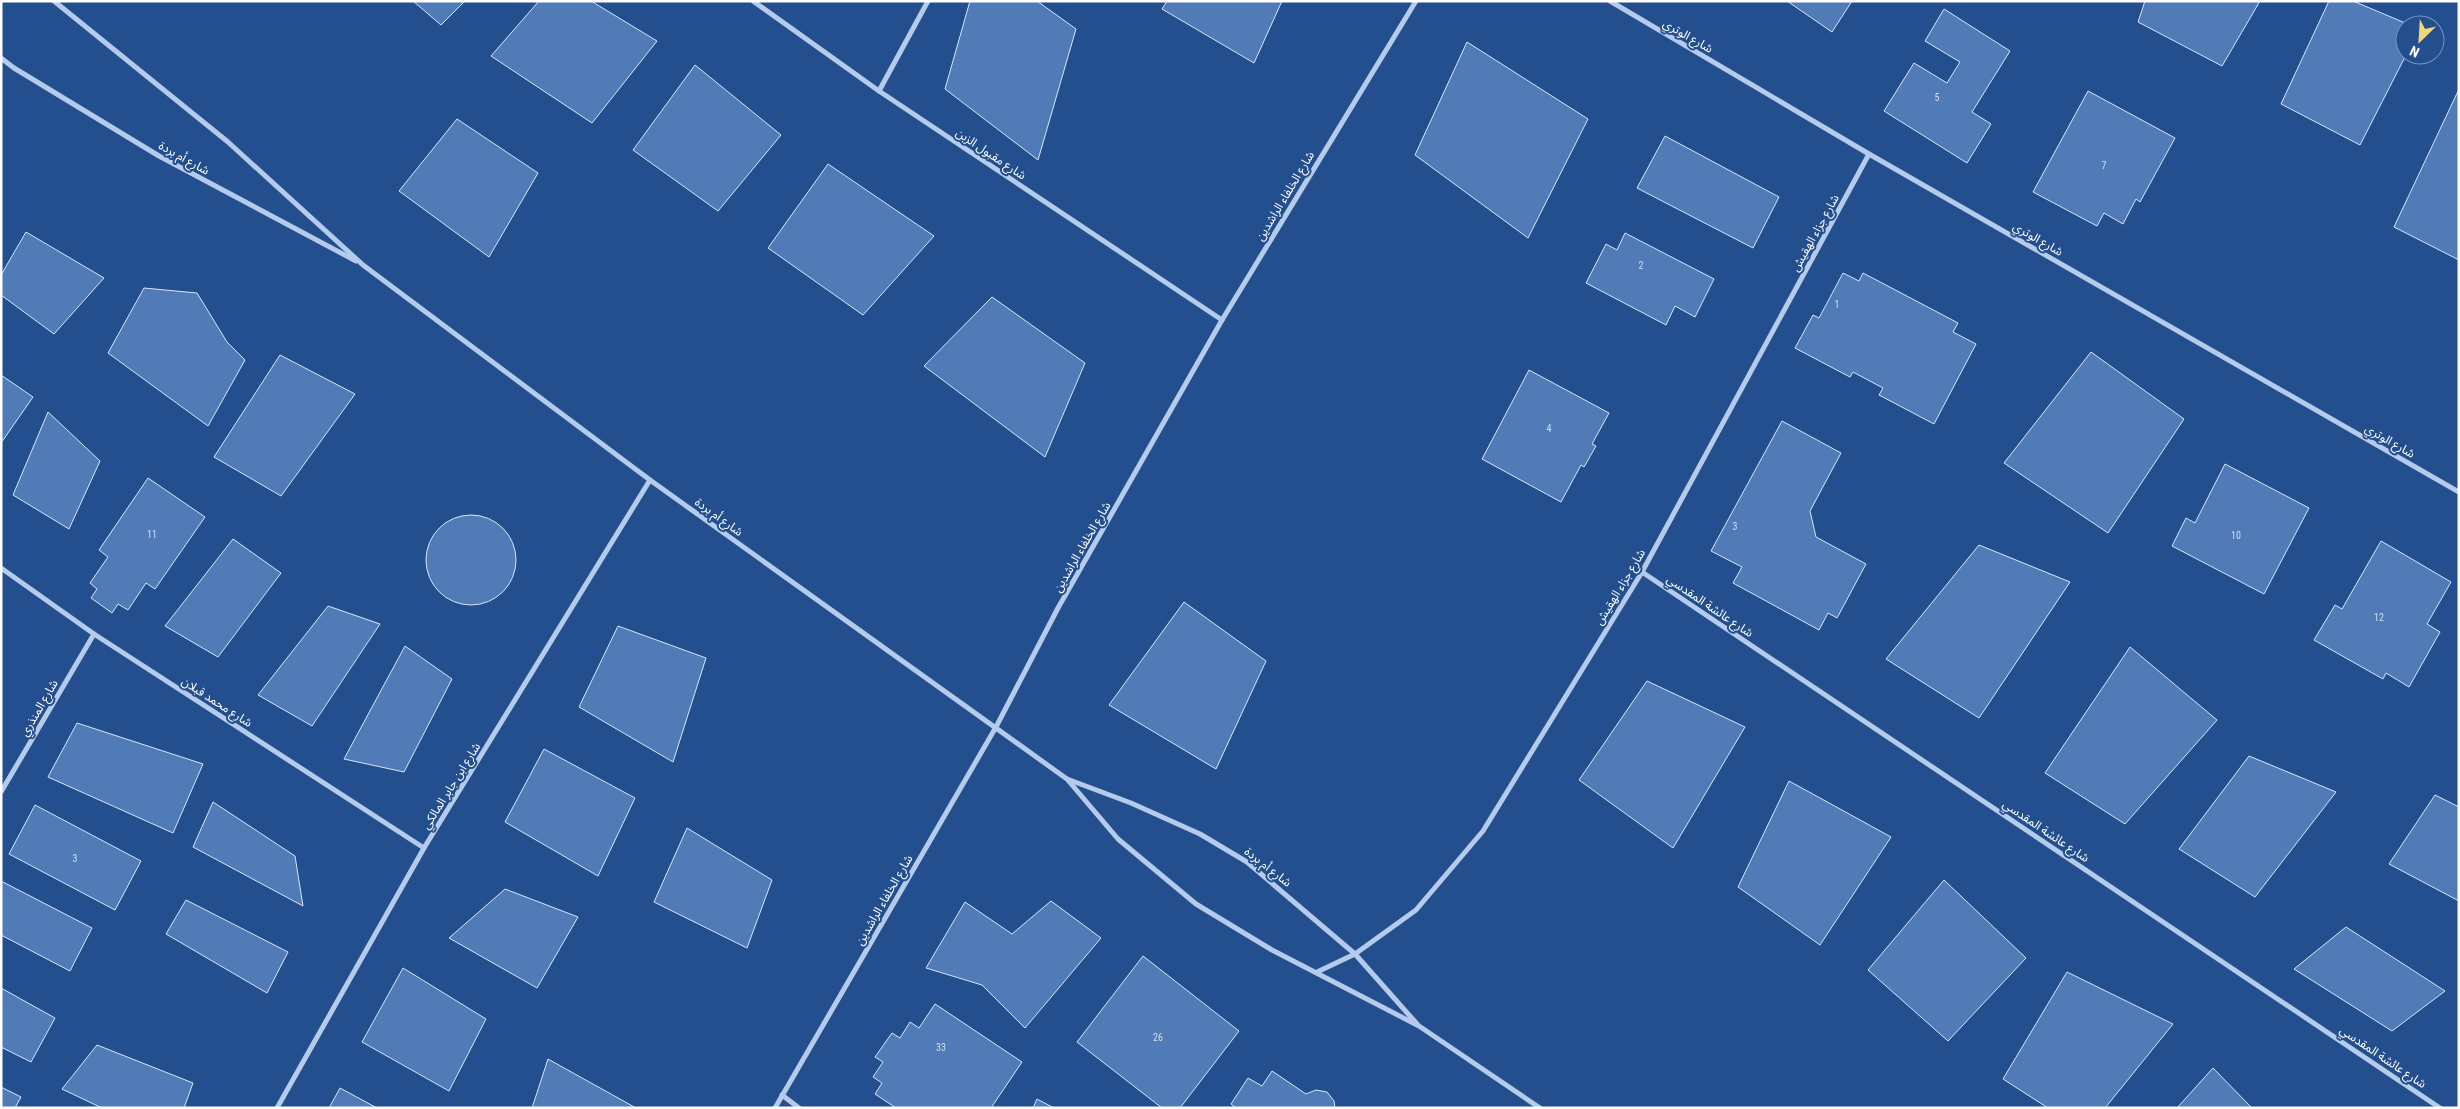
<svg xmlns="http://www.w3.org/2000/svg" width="2460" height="1109" font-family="'Roboto Condensed','Noto Sans Arabic',sans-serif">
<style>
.building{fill:#507bb7;stroke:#d9e6f8}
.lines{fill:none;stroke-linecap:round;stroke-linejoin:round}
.street{stroke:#b4cbeb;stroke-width:5}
.labels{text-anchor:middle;stroke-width:4;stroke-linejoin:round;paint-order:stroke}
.number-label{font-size:10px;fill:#d3deed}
.street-label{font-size:12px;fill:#fff;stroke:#244f8e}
</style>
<rect width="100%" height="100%" fill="#244f8e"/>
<g class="building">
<polygon points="413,1 465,1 441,25"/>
<polygon points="539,1 591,1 657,41 592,123 491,56"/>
<polygon points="970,1 1037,1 1076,29 1038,160 945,89"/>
<polygon points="1167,1 1282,1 1254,63 1162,9"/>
<polygon points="1787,1 1852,1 1832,32"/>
<polygon points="2145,1 2260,1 2222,66 2138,22"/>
<polygon points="2329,1 2353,1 2410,25 2405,25 2406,55 2360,145 2281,104"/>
<polygon points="1944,9 2010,51 1972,112 1991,124 1967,163 1884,111 1914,63 1947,83 1960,62 1925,41"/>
<polygon points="1467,42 1588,119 1528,238 1415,155"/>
<polygon points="695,65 781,135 718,211 633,150"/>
<polygon points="2459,89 2459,260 2394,227"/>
<polygon points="2088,91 2175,138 2140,202 2136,199 2123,224 2104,213 2097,226 2033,192"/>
<polygon points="457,119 538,173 489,257 399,191"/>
<polygon points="1665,136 1779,197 1753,248 1637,188"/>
<polygon points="828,164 934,236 863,315 768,248"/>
<polygon points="26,232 104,278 54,334 1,295 1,275"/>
<polygon points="1625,233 1714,279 1695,317 1675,306 1666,325 1586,283 1606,244 1617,250"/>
<polygon points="1843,273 1859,281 1863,273 1958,323 1953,332 1976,344 1934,424 1879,395 1883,388 1853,372 1850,377 1795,348 1813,315 1819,318"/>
<polygon points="144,288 197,293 227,342 245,360 208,426 108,353"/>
<polygon points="992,297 1085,363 1045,457 924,366"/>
<polygon points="2091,352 2184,419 2108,533 2004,463"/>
<polygon points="280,355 355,394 281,496 214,457"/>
<polygon points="1529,370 1609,413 1592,444 1596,446 1584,467 1581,465 1561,502 1482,459"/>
<polygon points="1,375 33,397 1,443"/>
<polygon points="48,412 100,461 69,529 13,495"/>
<polygon points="1782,421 1841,453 1810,511 1816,537 1866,564 1837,618 1828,613 1819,630 1733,583 1742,567 1711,551"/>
<polygon points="2225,464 2309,508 2264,594 2172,546 2186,518 2195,523"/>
<polygon points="148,478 205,517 155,589 146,583 128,610 118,604 112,613 91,598 97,589 90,583 108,557 99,550"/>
<circle cx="471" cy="560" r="45"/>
<polygon points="233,539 281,573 218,657 165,626"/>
<polygon points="2381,541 2451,582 2427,624 2440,632 2409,687 2386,673 2383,679 2314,640 2335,605 2342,609"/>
<polygon points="1979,545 2070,582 1979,718 1886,659"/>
<polygon points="1184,602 1266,661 1216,769 1109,705"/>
<polygon points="328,606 380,624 312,726 258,695"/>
<polygon points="618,626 706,658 673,762 579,707"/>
<polygon points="405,646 452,679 404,772 344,759"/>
<polygon points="2130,647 2217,720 2125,824 2045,773"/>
<polygon points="1647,681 1745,727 1673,848 1579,780"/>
<polygon points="77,723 203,764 173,833 48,777"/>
<polygon points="544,749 635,798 598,876 505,822"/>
<polygon points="2249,756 2336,792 2255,897 2179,849"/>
<polygon points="1789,781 1891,837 1820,945 1738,887"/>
<polygon points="2435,795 2459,807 2459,901 2389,864"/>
<polygon points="213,802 295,856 303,906 193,847"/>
<polygon points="35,805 141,861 115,910 9,854"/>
<polygon points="687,828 772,880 747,948 654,902"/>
<polygon points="1944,880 2026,958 1948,1041 1868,970"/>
<polygon points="1,881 92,928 70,971 1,935"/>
<polygon points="505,889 578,917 537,988 449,938"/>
<polygon points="186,900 288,952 267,993 166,934"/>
<polygon points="1051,901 1101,938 1025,1028 982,985 926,968 965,902 1012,934"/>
<polygon points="2346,927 2445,991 2392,1031 2294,969"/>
<polygon points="1143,956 1239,1031 1180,1108 1162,1108 1077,1042"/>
<polygon points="403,968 486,1019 449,1091 362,1042"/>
<polygon points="2067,972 2173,1024 2105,1108 2048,1108 2003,1079"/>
<polygon points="1,988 55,1018 31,1062 1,1047"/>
<polygon points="935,1004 1022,1062 991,1108 896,1108 875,1094 882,1083 873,1077 883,1062 875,1057 892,1033 900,1038 910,1022 919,1028"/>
<polygon points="97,1045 193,1083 184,1108 102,1108 62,1089"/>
<polygon points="548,1059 636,1108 532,1108"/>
<polygon points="2213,1068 2252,1108 2177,1108"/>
<polygon points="1272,1071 1306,1094 1316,1090 1327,1092 1334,1101 1335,1108 1236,1108 1231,1104 1248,1078 1262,1086"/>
<polygon points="1,1087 21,1097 15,1108 1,1108"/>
<polygon points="340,1088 377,1108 329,1108"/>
<polygon points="1037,1099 1054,1108 1033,1108"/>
</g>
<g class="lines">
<g class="street">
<polyline points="54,1 228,142 363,265 650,480 1067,779 1118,839 1196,904 1272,950 1419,1026 1540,1108"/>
<polyline points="753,1 879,91 1222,320"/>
<polyline points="1610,1 1869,154 2459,492"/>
<polyline points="1,58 14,68 159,156 356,261"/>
<polyline points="879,91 928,1"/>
<polyline points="1,568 94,634 424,848"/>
<polyline points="1642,572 2440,1108"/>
<polyline points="1067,779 1131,803 1200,834 1247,862 1355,954 1417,1024"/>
<polyline points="1,792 94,634"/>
<polyline points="1317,972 1355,954 1416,910 1483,831 1642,572 1869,154"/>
<polyline points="782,1095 799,1108"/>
<polyline points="277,1108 424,848 650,480"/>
<polyline points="775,1108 996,727 1058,608 1222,320 1416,1"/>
</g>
</g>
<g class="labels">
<g class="number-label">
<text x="1937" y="101">5</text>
<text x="2104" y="169">7</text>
<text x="1641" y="269">2</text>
<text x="1837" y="308">1</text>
<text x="1549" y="432">4</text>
<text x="1735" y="530">3</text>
<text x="152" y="538">11</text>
<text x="2236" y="539">10</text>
<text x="2379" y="621">12</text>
<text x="75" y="862">3</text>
<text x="1158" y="1041">26</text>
<text x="941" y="1051">33</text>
</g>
<g class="street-label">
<text transform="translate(1688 36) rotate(30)" y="4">شارع الوتري</text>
<text transform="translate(991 154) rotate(34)" y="4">شارع مقبول الزبن</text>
<text transform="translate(184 158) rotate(29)" y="4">شارع أم بردة</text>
<text transform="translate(1285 196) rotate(-59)" y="4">شارع الخلفاء الراشدين</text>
<text transform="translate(1815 233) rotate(-61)" y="4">شارع جزاء الهقيش</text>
<text transform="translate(2038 239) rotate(30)" y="4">شارع الوتري</text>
<text transform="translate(2390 441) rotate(30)" y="4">شارع الوتري</text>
<text transform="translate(719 517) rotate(36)" y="4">شارع أم بردة</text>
<text transform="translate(1082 547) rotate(-60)" y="4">شارع الخلفاء الراشدين</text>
<text transform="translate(1620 587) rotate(-59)" y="4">شارع جزاء الهقيش</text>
<text transform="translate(1710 606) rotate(34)" y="4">شارع عائشة المقدسي</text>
<text transform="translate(217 702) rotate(33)" y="4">شارع محمد قبلان</text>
<text transform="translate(39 708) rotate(-60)" y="4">شارع المنذري</text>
<text transform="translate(451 786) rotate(-58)" y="4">شارع ابن جابر المالكي</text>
<text transform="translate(2046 831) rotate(34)" y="4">شارع عائشة المقدسي</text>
<text transform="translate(1268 867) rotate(38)" y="4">شارع أم بردة</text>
<text transform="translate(884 900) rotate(-60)" y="4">شارع الخلفاء الراشدين</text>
<text transform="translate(2383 1057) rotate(34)" y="4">شارع عائشة المقدسي</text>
</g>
</g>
<rect width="2460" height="1109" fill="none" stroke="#ffffff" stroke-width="5"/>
<g transform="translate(2420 40) rotate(205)"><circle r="24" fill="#244f8e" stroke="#7c95bb"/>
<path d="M0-4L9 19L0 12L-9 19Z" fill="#f6d577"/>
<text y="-8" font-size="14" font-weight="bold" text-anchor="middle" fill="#ffffff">N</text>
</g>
</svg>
